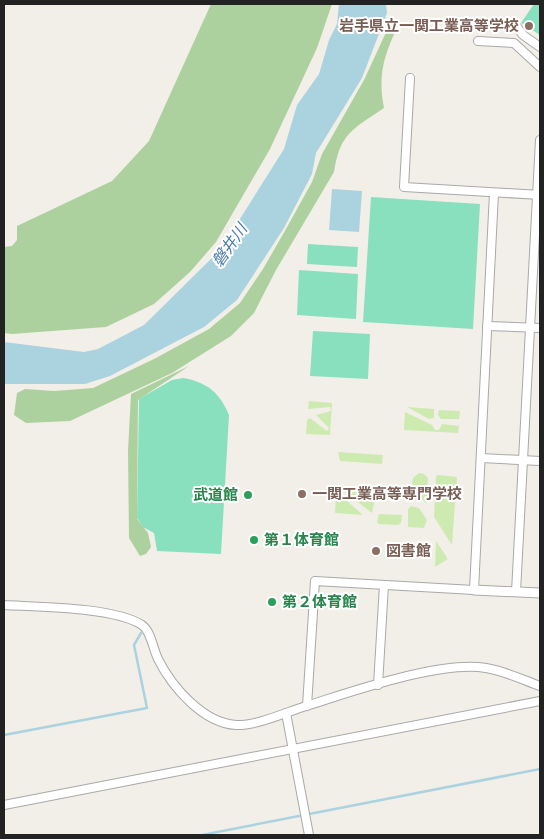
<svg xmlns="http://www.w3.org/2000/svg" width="544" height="839" font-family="Mulish,'Noto Sans JP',sans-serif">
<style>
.grass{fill:#cdebb0}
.forest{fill:#add19e}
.pitch{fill:#88e0be}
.water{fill:#aad3df}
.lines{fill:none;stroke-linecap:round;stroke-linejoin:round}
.stream{stroke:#aad3df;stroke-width:2.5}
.minor-casing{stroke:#a9a9a9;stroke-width:10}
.tertiary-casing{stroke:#a9a9a9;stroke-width:11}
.minor{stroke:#fff;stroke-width:8}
.tertiary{stroke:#fff;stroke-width:9}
.education-dot{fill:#8d6e63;stroke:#fff;stroke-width:2}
.leisure-dot{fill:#2e9e5b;stroke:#fff;stroke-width:2}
.labels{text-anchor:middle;stroke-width:4;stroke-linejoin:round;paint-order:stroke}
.education-label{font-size:15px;font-weight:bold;fill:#785e54;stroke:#fff;text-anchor:start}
.leisure-label{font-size:15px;font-weight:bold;fill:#27864d;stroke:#fff;text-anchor:start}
.water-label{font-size:16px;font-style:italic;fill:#4a7aab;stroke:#fff}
</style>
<rect width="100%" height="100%" fill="#f2efe9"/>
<g class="grass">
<polygon points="309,401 332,403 330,435 306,434 307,420 310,418 327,431 329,428 316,415 331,411 330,407 308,409"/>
<polygon points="407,407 434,409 434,418 429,419"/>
<polygon points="439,410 460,411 459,419 441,419 438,415"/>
<polygon points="405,412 432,425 435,430 439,430 442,424 459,426 458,433 404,430"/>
<polygon points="338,452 383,455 382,464 340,461"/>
<polygon points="419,473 424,474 428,478 426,504 412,484 413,478"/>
<polygon points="439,475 457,477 452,545 434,517 436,476"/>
<polygon points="343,487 377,489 372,513 342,490"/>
<polygon points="336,494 339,494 363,515 335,513"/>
<polygon points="411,506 419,508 427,520 424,528 408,527 408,509"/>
<polygon points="379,514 402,515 401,523 398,525 379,524 377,522"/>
<polygon points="436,541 448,559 435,567"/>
</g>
<g class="forest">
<polygon points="211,4 332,4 317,48 270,149 216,242 190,272 154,304 106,327 12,334 4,333 4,247 12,246 17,240 17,226 112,181 149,141"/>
<path d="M388 28 396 30C383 58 378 77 384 108 353 129 340 133 334 172L276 270 254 313 231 336 172 373 70 421 26 423 14 415 17 393 25 389 54 391 93 388 154 359 209 329 240 303 263 269 286 229 312 182 322 154 364 80Z"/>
<polygon points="189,366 138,400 137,519 148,533 151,547 146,554 140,556 129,538 128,451 131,394"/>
</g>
<g class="pitch">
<polygon points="534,4 540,4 540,35 521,23"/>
<polygon points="371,197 480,204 473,329 363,322"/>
<polygon points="308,244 358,247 357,267 307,264"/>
<polygon points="299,270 358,274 356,319 297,315"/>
<polygon points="313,331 370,334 368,379 310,376"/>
<path d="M183 378C207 382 220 393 229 415L221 554 157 551 154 533 143 527 137 518 139 399 172 380Z"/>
</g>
<g class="water">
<polygon points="339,4 386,4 387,13 362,78 316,153 312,174 284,228 237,300 204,327 110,376 85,384 4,384 4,342 84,352 98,349 144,325 221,249 284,149 297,105 319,74 329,40 337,24"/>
<polygon points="332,189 362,191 359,232 329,230"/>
</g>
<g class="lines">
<g class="stream">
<polyline points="4,735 147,708 134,645 141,633"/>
<polyline points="202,835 540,769"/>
</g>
<g class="minor-casing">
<g id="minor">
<polyline points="517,27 523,35 540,47"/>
<polyline points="478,41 514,43 540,67"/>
<polyline points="410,78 404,187 540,195"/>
<polyline points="487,326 540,328"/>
<polyline points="481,458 540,461"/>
<polyline points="516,592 540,140"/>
<path d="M4 605C38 607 114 607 142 625 151 631 153 649 158 659 172 687 203 723 236 725 256 726 287 712 306 706 351 692 441 660 486 668 505 671 523 680 540 686"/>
<polyline points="378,685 384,585"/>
<polyline points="307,706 315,581 474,590 494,193"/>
<polyline points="286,713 309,835"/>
<polyline points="4,805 540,701"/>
</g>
</g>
<g class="tertiary-casing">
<polyline id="tertiary" points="474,590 540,593"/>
</g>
<use href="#minor" class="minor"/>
<use href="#tertiary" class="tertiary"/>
</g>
<g class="education-dot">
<circle cx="529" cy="26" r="5"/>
<circle cx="302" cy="494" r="5"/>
<circle cx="376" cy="551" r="5"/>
</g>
<g class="leisure-dot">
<circle cx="248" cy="495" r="5"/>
<circle cx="254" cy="540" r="5"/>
<circle cx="272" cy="602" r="5"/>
</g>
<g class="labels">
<g class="education-label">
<text x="519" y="31" text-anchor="end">岩手県立一関工業高等学校</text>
<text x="312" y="499">一関工業高等専門学校</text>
<text x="386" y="556">図書館</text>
</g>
<g class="leisure-label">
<text x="238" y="500" text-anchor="end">武道館</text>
<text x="264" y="545">第１体育館</text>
<text x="282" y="607">第２体育館</text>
</g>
<g class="water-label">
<text transform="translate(229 245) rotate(-55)" y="6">磐井川</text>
</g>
</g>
<rect width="544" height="839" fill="none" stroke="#222222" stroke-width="10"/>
</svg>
